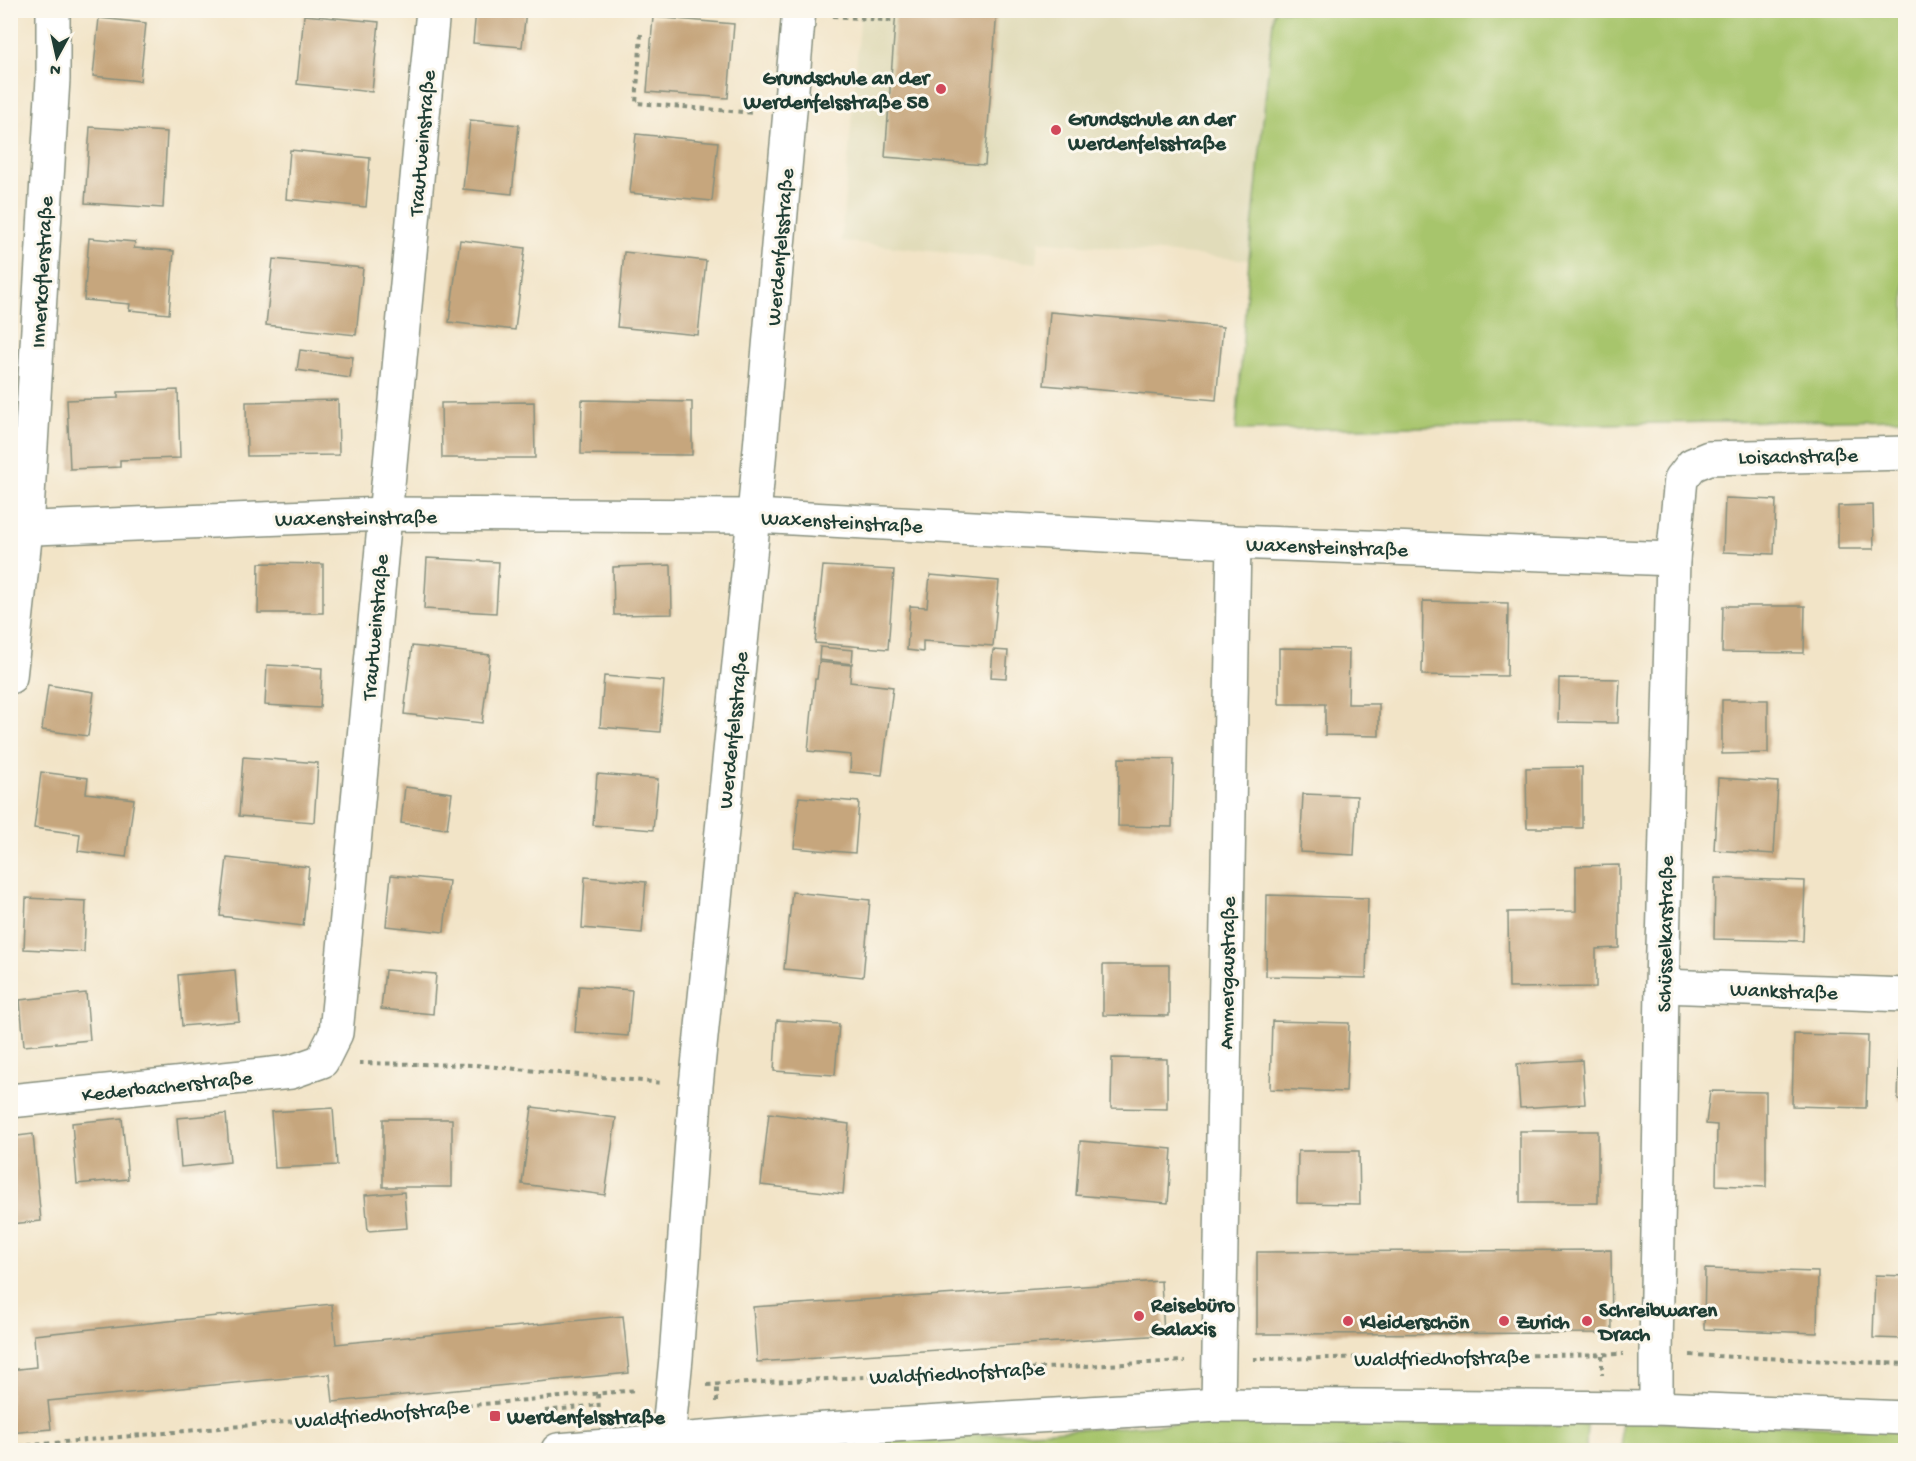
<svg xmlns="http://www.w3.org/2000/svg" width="1916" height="1461" font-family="'Gochi Hand',sans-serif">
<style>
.built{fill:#e1dcba}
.green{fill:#a7c56c;stroke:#638150;stroke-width:1.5}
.building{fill:#c6a67d}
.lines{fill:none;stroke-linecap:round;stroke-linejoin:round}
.minor-casing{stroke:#88907e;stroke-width:36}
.secondary-casing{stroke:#88907e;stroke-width:36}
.path{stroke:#88907e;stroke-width:4;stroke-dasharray:4.5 4.5;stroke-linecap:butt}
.minor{stroke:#fff;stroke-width:33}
.secondary{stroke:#fff;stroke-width:33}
.poi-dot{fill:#d1495b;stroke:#fbf7ec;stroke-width:2}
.labels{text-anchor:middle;stroke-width:6;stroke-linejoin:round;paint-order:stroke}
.poi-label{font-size:21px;font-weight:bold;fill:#1f3d34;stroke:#fbf7ec;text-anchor:start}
.street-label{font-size:21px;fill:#1f3d34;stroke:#fbf7ec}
</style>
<rect width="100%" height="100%" fill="#fbf7ec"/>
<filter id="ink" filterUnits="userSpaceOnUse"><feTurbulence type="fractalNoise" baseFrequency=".0167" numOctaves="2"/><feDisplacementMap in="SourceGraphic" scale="12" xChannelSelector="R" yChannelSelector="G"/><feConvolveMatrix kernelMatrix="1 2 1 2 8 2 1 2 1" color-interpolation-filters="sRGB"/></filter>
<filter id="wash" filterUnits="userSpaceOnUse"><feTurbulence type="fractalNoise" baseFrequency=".008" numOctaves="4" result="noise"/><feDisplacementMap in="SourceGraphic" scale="24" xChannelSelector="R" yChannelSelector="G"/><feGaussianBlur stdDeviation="1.35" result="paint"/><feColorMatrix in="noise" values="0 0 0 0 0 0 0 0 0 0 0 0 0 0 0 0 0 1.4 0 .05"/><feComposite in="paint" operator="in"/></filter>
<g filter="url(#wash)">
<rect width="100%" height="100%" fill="#f2e4c7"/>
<polygon class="built" points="861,11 1274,11 1249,260 1039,241 1037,263 841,241"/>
<g class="green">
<polygon points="1274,11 1905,11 1905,419 1236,430 1249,260"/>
<polygon points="1621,1420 1905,1429 1905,1450 1622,1450"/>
<polygon points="1191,1423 1587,1424 1586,1450 731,1450 731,1449"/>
</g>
<g id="blocks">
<g class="building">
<polygon points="476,10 526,10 522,47 473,43"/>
<polygon points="896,10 997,10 985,165 885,157"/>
<polygon points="304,15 379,22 372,92 297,84"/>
<polygon points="653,17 734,24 728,98 647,92"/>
<polygon points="99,18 146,23 140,81 93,76"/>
<polygon points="470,120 519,125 512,194 463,189"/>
<polygon points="90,127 167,132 163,208 85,203"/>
<polygon points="636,134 718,142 712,201 630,193"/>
<polygon points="290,150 370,158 366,207 286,199"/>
<polygon points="89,238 135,242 134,248 174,251 169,314 129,310 130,304 84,300"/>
<polygon points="460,240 525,248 515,330 449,322"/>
<polygon points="624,252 706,261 698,335 617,327"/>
<polygon points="273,259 363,268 356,335 266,325"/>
<polygon points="1050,312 1223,327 1216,400 1044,385"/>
<polygon points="300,350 353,357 350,378 297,370"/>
<polygon points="178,390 180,458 120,460 120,467 70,469 67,400 118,398 118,392"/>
<polygon points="338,400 339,455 247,456 246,402"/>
<polygon points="582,400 692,402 692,455 581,454"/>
<polygon points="534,402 535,458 442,458 441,403"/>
<polygon points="1725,498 1776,500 1774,554 1723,552"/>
<polygon points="1873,505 1874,549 1838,549 1838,506"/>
<polygon points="427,558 499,562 496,613 424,609"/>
<polygon points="259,563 323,564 323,613 258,613"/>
<polygon points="671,565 672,614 614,615 613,567"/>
<polygon points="823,566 894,570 888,649 815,643"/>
<polygon points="930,575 999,581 993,646 923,641 923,652 907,650 910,606 927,607"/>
<polygon points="1423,601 1508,603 1507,676 1422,675"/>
<polygon points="1723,606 1805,606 1804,653 1722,652"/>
<polygon points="412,646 490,655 482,723 404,714"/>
<polygon points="820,647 853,650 852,664 819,660"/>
<polygon points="1279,648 1349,649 1348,704 1379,704 1379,736 1325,735 1325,704 1279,704"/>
<polygon points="993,650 1008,651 1006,678 991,677"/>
<polygon points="819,662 851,665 850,682 893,687 882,775 850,772 851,755 808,751 815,679 817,679"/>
<polygon points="267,665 322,668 320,708 265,705"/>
<polygon points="604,676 664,681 660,732 600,727"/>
<polygon points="1559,678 1620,679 1618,723 1558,722"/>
<polygon points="48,685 94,692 88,736 42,730"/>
<polygon points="1722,700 1768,700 1768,753 1722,754"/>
<polygon points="1902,703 1906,704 1906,750 1901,750"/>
<polygon points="243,757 318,763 314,822 239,816"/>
<polygon points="1119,758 1174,759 1172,827 1118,826"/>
<polygon points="1582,767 1582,828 1527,828 1526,768"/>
<polygon points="41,772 88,778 86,793 134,799 126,857 78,851 80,834 34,828"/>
<polygon points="597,774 658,779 653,830 593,825"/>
<polygon points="1718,778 1778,782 1774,854 1714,850"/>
<polygon points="405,787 452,793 447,829 401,823"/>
<polygon points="1303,794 1357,796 1354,855 1300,852"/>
<polygon points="799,797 859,802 855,853 794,848"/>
<polygon points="227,858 309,867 303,926 220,916"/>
<polygon points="1619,865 1619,948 1596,949 1596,987 1509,988 1508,912 1576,911 1576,866"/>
<polygon points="391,875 449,881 444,932 386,926"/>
<polygon points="585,877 646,882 642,933 582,928"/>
<polygon points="1715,878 1805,881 1803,941 1714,939"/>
<polygon points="792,892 870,900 863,977 784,969"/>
<polygon points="1267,895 1368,898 1366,978 1266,976"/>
<polygon points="26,898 86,901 84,952 24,949"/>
<polygon points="1103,965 1169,965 1169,1016 1103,1015"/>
<polygon points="235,970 239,1021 182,1026 178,975"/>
<polygon points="385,970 436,974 433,1014 381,1009"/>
<polygon points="579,986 632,990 628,1036 575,1032"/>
<polygon points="86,993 90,1040 24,1046 20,1000"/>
<polygon points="777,1020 839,1024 835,1075 774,1071"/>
<polygon points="1272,1021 1349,1023 1346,1092 1270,1089"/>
<polygon points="1794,1034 1868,1036 1866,1108 1792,1106"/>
<polygon points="1900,1037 1906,1037 1906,1101 1898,1100"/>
<polygon points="1112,1058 1167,1059 1167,1109 1111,1108"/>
<polygon points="1582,1060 1585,1104 1520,1108 1517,1064"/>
<polygon points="1710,1091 1766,1092 1766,1187 1716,1185 1717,1125 1706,1124"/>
<polygon points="532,1107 616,1118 605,1195 522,1184"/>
<polygon points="333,1108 337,1165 275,1168 271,1112"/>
<polygon points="769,1113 849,1124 843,1194 761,1185"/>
<polygon points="226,1114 230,1162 181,1167 177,1118"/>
<polygon points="122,1118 128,1179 77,1184 72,1123"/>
<rect x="383" y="1119" width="69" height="68"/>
<rect x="1520" y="1131" width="78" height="72"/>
<polygon points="33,1134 41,1221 10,1224 10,1137"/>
<polygon points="1080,1141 1172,1149 1168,1203 1076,1195"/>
<polygon points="1298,1151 1359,1151 1360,1204 1297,1203"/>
<polygon points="404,1192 407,1228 368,1231 365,1195"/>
<polygon points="1611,1250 1612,1333 1257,1334 1257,1252"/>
<polygon points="1705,1269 1818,1272 1817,1333 1704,1329"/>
<polygon points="1875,1275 1906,1276 1906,1339 1873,1338"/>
<polygon points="1161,1281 1164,1335 757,1362 753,1307"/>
<polygon points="332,1304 336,1344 623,1316 629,1373 333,1402 330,1374 149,1391 48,1401 51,1429 10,1433 10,1370 36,1367 34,1335"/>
</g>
</g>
</g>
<g filter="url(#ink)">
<use href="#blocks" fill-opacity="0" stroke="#88907e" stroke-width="1.5"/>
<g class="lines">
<g class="minor-casing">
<g id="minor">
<polyline points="10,529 385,514 754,516 1234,542 1673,559"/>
<polyline points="10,677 26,529 53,79 53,10"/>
<polyline points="1662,986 1906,995"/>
<polyline points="10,1101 291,1072 322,1061 336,1033 433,10"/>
<polyline points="1218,1405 1234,542"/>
<polyline points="1656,1408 1656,1353 1662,986 1673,559 1681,479 1692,465 1709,458 1906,453"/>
<polyline points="667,1450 676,1358 696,1086 754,516 799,10"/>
</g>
</g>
<g class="secondary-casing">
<polyline id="secondary" points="558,1450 762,1433 1218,1405 1656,1408 1906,1418"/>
</g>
<g class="path">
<polyline points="833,16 895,21"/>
<polyline points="641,34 636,103 755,113"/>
<polyline points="359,1063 475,1065 663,1083"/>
<polyline points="1602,1355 1602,1375"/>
<polyline points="1690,1355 1906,1364"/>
<polyline points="1253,1359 1623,1354"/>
<polyline points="707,1385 1185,1361"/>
<polyline points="598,1394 599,1411"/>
<polyline points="717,1402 717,1384"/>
<polyline points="545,1411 599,1405"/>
<polyline points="10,1447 637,1390"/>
</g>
<use href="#minor" class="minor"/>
<use href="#secondary" class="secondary"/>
</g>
</g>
<g class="poi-dot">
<circle cx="941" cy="89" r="6"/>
<circle cx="1056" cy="130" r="6"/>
<circle cx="1139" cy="1316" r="6"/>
<circle cx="1348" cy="1321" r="6"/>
<circle cx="1504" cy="1321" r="6"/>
<circle cx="1587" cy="1321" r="6"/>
<rect x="489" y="1410" width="12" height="12" rx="3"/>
</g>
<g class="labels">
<g class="poi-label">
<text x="929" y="84" text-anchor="end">Grundschule an der<tspan x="929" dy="24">Werdenfelsstraße 58</tspan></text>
<text x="1068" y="125">Grundschule an der<tspan x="1068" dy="24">Werdenfelsstraße</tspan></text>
<text x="1151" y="1311">Reisebüro<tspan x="1151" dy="24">Galaxis</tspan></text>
<text x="1599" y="1316">Schreibwaren<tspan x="1599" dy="24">Drach</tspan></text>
<text x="1360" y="1328">Kleiderschön</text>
<text x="1516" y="1328">Zurich</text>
<text x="507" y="1423">Werdenfelsstraße</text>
</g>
<g class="street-label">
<text transform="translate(421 143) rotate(-85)" y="7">Trautweinstraße</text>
<text transform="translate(779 247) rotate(-85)" y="7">Werdenfelsstraße</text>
<text transform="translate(41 272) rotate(-87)" y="7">Innerkoflerstraße</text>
<text transform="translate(1798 455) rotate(-1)" y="7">Loisachstraße</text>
<text transform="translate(356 517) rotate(-1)" y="7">Waxensteinstraße</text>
<text transform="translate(842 521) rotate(3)" y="7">Waxensteinstraße</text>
<text transform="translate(1327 546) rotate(2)" y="7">Waxensteinstraße</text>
<text transform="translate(374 627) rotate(-85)" y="7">Trautweinstraße</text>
<text transform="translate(732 730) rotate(-84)" y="7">Werdenfelsstraße</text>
<text transform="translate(1664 934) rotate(-89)" y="7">Schüsselkarstraße</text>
<text transform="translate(1226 973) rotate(-89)" y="7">Ammergaustraße</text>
<text transform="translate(1784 990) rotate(2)" y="7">Wankstraße</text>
<text transform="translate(167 1085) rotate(-6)" y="7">Kederbacherstraße</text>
<text transform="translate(1442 1357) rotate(-1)" y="7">Waldfriedhofstraße</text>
<text transform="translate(957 1372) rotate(-3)" y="7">Waldfriedhofstraße</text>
<text transform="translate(382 1413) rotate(-5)" y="7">Waldfriedhofstraße</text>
</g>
</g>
<rect width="1916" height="1461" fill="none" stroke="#fbf7ec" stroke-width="36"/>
<g transform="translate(57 57) rotate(188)" stroke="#fbf7ec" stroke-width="4.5" paint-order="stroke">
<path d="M0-4.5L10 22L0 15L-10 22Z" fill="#1f3d34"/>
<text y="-9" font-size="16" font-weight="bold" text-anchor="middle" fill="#1f3d34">N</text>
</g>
</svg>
